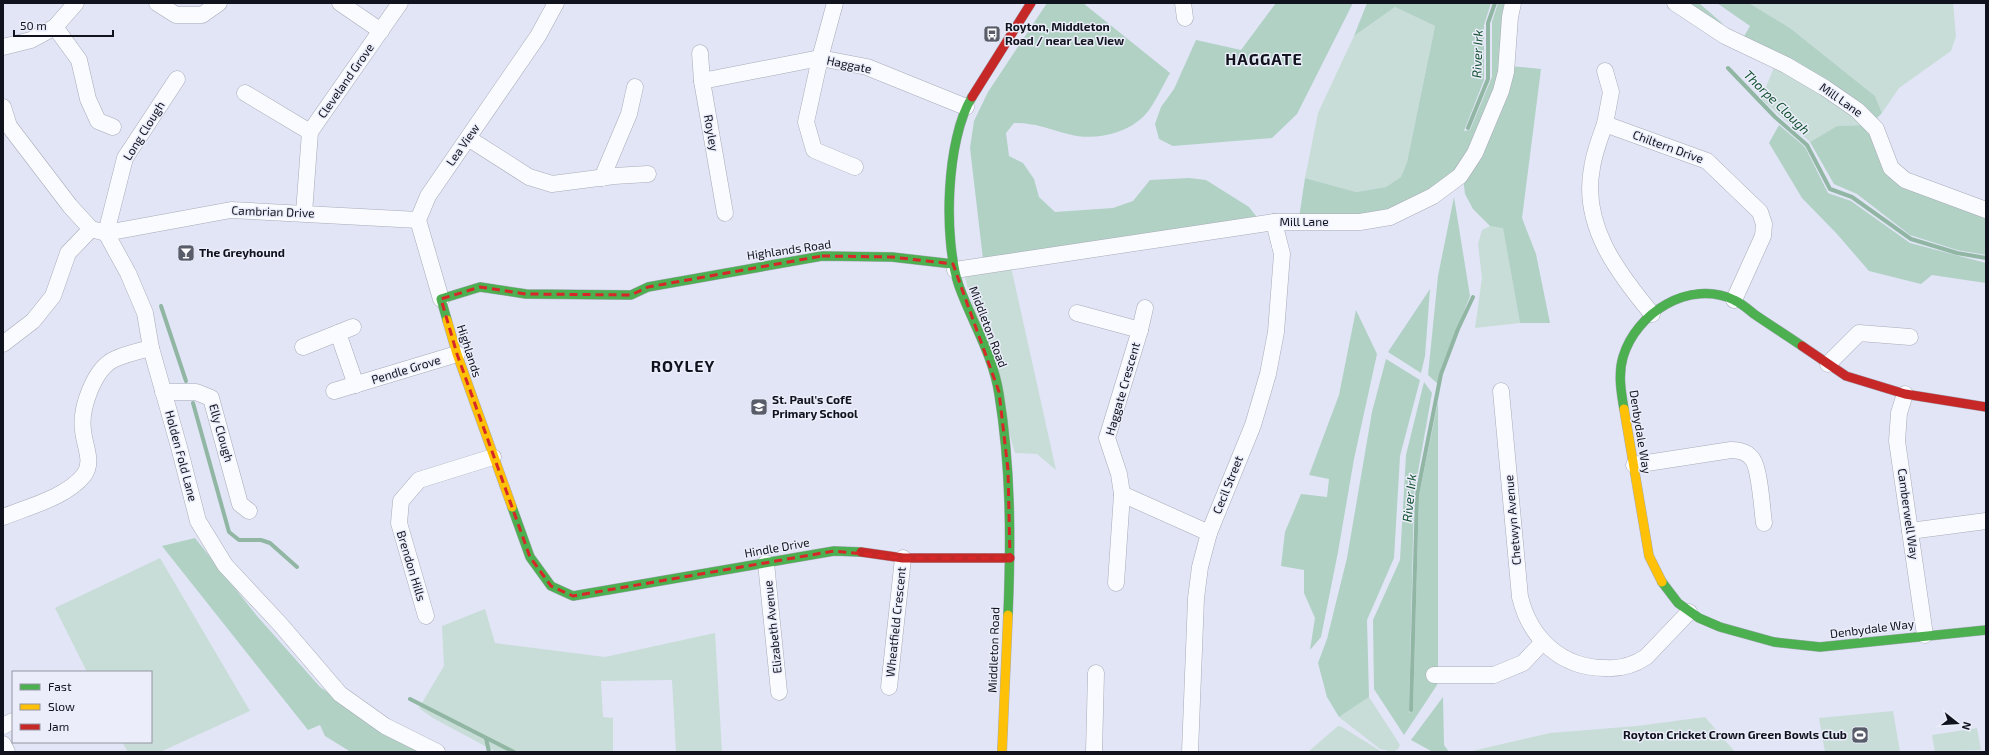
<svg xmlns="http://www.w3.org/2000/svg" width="1989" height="755" font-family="'Exo 2',sans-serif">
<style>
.green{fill:#c8ddd7}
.forest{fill:#b1d1c4}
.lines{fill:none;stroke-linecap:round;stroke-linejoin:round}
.stream{stroke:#91b7a4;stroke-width:4}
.street-casing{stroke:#a8abb8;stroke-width:17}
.fast-casing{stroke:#a8abb8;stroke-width:10}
.slow-casing{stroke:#a8abb8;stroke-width:10}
.jam-casing{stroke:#a8abb8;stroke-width:10}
.street{stroke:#fafbfe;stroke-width:16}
.fast{stroke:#4caf50;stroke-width:9}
.slow{stroke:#ffc107;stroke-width:9}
.jam{stroke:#c62828;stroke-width:9}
.marked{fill:none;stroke:#d62828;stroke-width:3;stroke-dasharray:8 5;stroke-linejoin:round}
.labels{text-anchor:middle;stroke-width:3;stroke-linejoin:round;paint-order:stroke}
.poi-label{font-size:12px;font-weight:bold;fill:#10121d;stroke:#ebeefa;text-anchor:start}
.street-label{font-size:12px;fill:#10121d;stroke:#ebeefa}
.water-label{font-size:13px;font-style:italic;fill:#12502f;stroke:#ebeefa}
.district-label{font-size:16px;font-weight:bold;letter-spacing:1px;fill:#10121d;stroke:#ebeefa}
</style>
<rect width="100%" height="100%" fill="#e1e5f6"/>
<g class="green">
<polygon points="1749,3 1953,3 1956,36 1951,51 1899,88 1882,113 1875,96 1790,28"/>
<polygon points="1395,7 1435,26 1407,162 1401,177 1386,187 1356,192 1305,178 1318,113 1354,36"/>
<polygon points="1775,65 1867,125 1837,126 1810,142 1761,99"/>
<polygon points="1490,226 1503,227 1520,323 1475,328 1482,278 1478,244 1482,230"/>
<polygon points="1011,267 1056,470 1037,454 1015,453 963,271"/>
<polygon points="160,558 250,711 160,752 128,752 122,742 151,742 151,672 87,672 55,608"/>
<polygon points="485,609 495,643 605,657 715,633 722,752 676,752 672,680 601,681 603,717 613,718 613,752 496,752 433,718 419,708 444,666 442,626"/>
<polygon points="1369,697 1400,745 1398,749 1393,752 1380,749 1339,717"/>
<polygon points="1893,711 1900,752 1825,752 1819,718"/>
<polygon points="1705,717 1735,752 1468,752 1550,733 1637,726"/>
<polygon points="1338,726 1342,727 1382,752 1308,752"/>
<polygon points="1977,728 1981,750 1935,752 1932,735"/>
</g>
<g class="forest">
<path d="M1047 3H1083L1170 73C1163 85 1153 108 1143 117 1124 135 1092 141 1068 134 1048 129 1036 123 1014 123L1006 133 1009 156 1023 163 1034 179 1039 197 1055 212 1113 208 1133 201 1150 180 1189 178 1206 180 1249 207 1260 221 983 259 970 148 974 121 988 92Z"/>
<polygon points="1276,3 1353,3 1297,114 1272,138 1173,146 1159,139 1155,124 1161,107 1174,89 1196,40 1241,50"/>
<polygon points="1367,3 1491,3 1484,25 1484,80 1464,131 1470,130 1492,77 1492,22 1498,3 1507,3 1502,76 1486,122 1456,175 1392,213 1299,218 1305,178 1356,192 1386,187 1401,177 1407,162 1435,26 1395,7 1354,36"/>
<polygon points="1686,3 1699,3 1723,24 1711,21"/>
<polygon points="1717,3 1749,3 1790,28 1875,96 1882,113 1877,118 1872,117 1743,38 1750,26"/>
<polygon points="1510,66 1541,69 1522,218 1536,254 1550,323 1520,323 1503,228 1490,226 1473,209 1465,194 1463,178"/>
<polygon points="1779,125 1805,147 1828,193 1851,201 1910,243 1986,263 1986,283 1932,275 1921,284 1869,271 1837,234 1802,198 1769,143"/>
<polygon points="1867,125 1883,164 1986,212 1986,255 1957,250 1910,235 1857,194 1834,184 1810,142 1837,126"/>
<polygon points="1454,197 1470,296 1440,371 1438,384 1428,375 1438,276"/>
<polygon points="1430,289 1425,356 1421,373 1388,352"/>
<polygon points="1356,310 1377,354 1354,459 1338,552 1321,637 1310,650 1315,618 1304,593 1304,570 1281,566 1285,532 1301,494 1327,497 1329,479 1309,475 1339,395"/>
<polygon points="1386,359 1420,380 1400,456 1394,558 1367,620 1369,697 1339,717 1327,697 1318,663 1327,639 1347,558 1372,412"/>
<polygon points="1424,382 1432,393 1414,494 1409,713 1413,710 1419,495 1438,402 1438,677 1437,685 1404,735 1374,689 1373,620 1400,560 1406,455"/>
<polygon points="195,538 257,616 320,687 342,702 428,752 351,752 325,736 320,725 308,730 162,546"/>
<polygon points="1443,697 1444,745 1449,752 1433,752 1411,740"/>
</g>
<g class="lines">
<g class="stream">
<polyline points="1728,68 1775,117 1807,145 1830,189 1852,197 1911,239 1957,253 1986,258"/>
<polyline points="1468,128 1488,79 1488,23 1495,3"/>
<polyline points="161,306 186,381"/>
<polyline points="193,403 229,532 239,540 261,540 270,543 297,567"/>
<polyline points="410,699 514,752"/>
<polyline points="1411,710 1417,495 1441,374 1458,329 1473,297"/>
<polyline points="486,738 489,752"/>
</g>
<g class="street-casing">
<g id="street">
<polyline points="157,3 176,15 202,15 219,3"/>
<polyline points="340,3 381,31"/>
<polyline points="835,3 820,58 806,122 814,150 855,167"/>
<polyline points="1183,3 1185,18"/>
<polyline points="1675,3 1725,36 1786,65 1825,88 1857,110 1876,129 1891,168 1905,180 1986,210"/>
<polyline points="55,27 79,60 88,99 98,121 113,127"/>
<polyline points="3,47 31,40 55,27 76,3"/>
<polyline points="700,53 702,81 725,213"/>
<polyline points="702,81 820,58 867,67 966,107"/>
<polyline points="245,93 310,132"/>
<polyline points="3,107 9,126 70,206 91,229 106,233 128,273 145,313 151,348 179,447 198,521 225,565 280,624 340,694 385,726 437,752"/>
<polyline points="1605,124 1611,92 1605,71"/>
<polyline points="468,138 529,177 552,184 614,176 648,174"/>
<polyline points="602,178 629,114 635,87"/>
<polyline points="304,213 310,132 400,3"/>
<polyline points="106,233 231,210 418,220"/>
<polyline points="106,233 125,158 177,79"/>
<polyline points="955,270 1274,222 1360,222 1390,217 1433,196 1460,176 1475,153 1501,91 1506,72 1510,17 1513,3"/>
<polyline points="441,299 418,220 428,196 538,36 556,3"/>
<polyline points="1077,313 1140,330"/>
<path d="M1652 314C1618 273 1581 225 1592 168 1594 153 1600 138 1605 124L1707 161 1760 212 1764 224 1763 236 1734 300"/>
<polyline points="338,333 356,385"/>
<polyline points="3,344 33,321 53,296 68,253 91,229"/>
<polyline points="303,347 353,327"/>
<polyline points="1828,364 1859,333 1910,337"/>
<polyline points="334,391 457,354"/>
<path d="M1501 391 1520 597C1530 638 1561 668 1605 668 1619 669 1634 665 1646 657L1689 612"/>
<polyline points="163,392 196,392 211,398 240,504 249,511"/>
<polyline points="1905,394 1899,413 1897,441 1925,635"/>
<path d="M1634 465 1731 450C1740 450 1748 452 1753 460 1760 471 1762 509 1764 523"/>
<polyline points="1122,494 1209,533"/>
<path d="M3 517C28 507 67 497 84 475 94 462 84 445 83 430 80 409 94 368 115 359 126 354 139 351 151 348"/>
<polyline points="1910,531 1986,521"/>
<polyline points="766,563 779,692"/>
<polyline points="1116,583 1122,494 1119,474 1107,438 1140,330 1145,308"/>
<polyline points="426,616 399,523 401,501 419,480 493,457"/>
<polyline points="1434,675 1494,675 1523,663 1543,642"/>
<polyline points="889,687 903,558"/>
<polyline points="3,726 13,721"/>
<polyline points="3,744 7,752"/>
<polyline points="1094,752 1096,673"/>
<polyline points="1190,752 1196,598 1200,567 1209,533 1253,425 1268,374 1276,332 1282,254 1274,222"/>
</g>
</g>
<g class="fast-casing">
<g id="fast">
<path d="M972 97C946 139 943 239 959 286 972 322 993 355 999 394 1011 467 1011 541 1008 615"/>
<polyline points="447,320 441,299 480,287 526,294 631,295 648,287 822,256 892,257 953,264"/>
<path d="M1624 409C1621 392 1618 374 1623 357 1636 313 1689 279 1734 300 1741 303 1748 309 1754 314 1770 325 1786 335 1802 346"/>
<polyline points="512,507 530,557 551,586 573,596 834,551 861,552"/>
<polyline points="1662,582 1678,603 1699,618 1720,627 1774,642 1820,647 1986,630"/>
</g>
</g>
<g class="slow-casing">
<g id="slow">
<polyline points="447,320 457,354 512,507"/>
<polyline points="1624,409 1649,556 1662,582"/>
<polyline points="1002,752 1008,615"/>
</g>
</g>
<g class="jam-casing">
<g id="jam">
<polyline points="972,97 1031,3"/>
<polyline points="1802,346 1846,376 1905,394 1986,407"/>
<polyline points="861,552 903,558 1010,558"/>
</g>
</g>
<use href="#street" class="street"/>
<use href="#fast" class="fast"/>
<use href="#slow" class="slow"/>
<use href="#jam" class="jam"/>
</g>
<path class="marked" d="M822 256 892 257 953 264 999 392 1008 470 1010 558H903L834 551 573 596 551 586 530 557 457 354 441 299 480 287 526 294 631 295 648 287Z"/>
<defs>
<g id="bus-square" transform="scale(0.9)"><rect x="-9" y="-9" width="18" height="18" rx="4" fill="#595c69" stroke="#ebeefa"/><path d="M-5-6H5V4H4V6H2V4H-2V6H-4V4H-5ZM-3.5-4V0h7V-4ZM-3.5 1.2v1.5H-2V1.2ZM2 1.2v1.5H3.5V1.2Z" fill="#fff"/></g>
<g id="bar-square" transform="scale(0.9)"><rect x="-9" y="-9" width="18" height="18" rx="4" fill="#595c69" stroke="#ebeefa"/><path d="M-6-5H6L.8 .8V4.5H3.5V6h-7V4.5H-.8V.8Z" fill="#fff"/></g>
<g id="school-square" transform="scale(0.9)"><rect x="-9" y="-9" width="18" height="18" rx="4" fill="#595c69" stroke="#ebeefa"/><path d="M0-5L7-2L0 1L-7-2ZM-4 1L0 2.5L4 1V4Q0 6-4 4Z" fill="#fff"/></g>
<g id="stadium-square" transform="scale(0.9)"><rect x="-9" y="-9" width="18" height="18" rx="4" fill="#595c69" stroke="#ebeefa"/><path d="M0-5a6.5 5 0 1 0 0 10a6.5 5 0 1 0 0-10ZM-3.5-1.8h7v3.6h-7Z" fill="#fff"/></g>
</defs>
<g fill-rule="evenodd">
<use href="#bus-square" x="992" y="34"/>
<use href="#bar-square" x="186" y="253"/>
<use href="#school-square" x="759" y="407"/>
<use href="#stadium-square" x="1860" y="735"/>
</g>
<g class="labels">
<g class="poi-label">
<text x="1005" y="31">Royton, Middleton<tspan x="1005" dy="14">Road / near Lea View</tspan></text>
<text x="199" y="257">The Greyhound</text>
<text x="772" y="404">St. Paul's CofE<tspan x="772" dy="14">Primary School</tspan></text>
<text x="1847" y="739" text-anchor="end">Royton Cricket Crown Green Bowls Club</text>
</g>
<g class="street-label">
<text transform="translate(849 65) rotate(12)" y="4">Haggate</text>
<text transform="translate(346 81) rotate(-55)" y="4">Cleveland Grove</text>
<text transform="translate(1841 100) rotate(35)" y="4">Mill Lane</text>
<text transform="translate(144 131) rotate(-58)" y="4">Long Clough</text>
<text transform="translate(711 133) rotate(80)" y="4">Royley</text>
<text transform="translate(463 145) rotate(-55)" y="4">Lea View</text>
<text transform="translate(1668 147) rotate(20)" y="4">Chiltern Drive</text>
<text transform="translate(273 212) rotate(2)" y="4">Cambrian Drive</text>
<text x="1304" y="226">Mill Lane</text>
<text transform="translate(789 250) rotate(-8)" y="4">Highlands Road</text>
<text transform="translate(988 327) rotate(69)" y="4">Middleton Road</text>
<text transform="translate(469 351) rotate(72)" y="4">Highlands</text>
<text transform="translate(406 370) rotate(-17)" y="4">Pendle Grove</text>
<text transform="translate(1123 389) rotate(-74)" y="4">Haggate Crescent</text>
<text transform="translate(1640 432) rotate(81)" y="4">Denbydale Way</text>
<text transform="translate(221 433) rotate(74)" y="4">Elly Clough</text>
<text transform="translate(181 456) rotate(75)" y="4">Holden Fold Lane</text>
<text transform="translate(1228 485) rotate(-68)" y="4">Cecil Street</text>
<text transform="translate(1908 514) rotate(82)" y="4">Camberwell Way</text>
<text transform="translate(1513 520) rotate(-95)" y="4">Chetwyn Avenue</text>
<text transform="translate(777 548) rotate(-10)" y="4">Hindle Drive</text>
<text transform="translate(411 566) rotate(73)" y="4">Brendon Hills</text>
<text transform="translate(896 622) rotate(-84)" y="4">Wheatfield Crescent</text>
<text transform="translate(773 627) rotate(-96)" y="4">Elizabeth Avenue</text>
<text transform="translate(1872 629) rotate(-7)" y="4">Denbydale Way</text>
<text transform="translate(994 650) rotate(-88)" y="4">Middleton Road</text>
</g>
<g class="water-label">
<text transform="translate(1477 54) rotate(-88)" y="5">River Irk</text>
<text transform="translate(1777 102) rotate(44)" y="5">Thorpe Clough</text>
<text transform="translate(1409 498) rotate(-84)" y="5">River Irk</text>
</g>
<g class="district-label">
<text x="1264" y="65">HAGGATE</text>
<text x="683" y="372">ROYLEY</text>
</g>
</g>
<rect width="1989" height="755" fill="none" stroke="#10121d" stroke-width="8"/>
<rect x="12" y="671" width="140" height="72" fill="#ebeefa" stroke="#9396a2"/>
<rect x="20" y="684" width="20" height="6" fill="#4caf50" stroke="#9396a2"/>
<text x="48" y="691" font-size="12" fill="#10121d">Fast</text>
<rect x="20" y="704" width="20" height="6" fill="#ffc107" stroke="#9396a2"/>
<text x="48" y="711" font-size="12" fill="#10121d">Slow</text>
<rect x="20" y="724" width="20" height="6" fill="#c62828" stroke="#9396a2"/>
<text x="48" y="731" font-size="12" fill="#10121d">Jam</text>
<g transform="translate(1957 723) rotate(107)" stroke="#ebeefa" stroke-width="3" paint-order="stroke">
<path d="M0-3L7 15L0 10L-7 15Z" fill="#10121d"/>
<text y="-6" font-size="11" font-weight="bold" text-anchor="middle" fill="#10121d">N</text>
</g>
<path d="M14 30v6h99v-6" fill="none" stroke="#10121d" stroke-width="2"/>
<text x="20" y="30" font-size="12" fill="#10121d" stroke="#ebeefa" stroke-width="3" paint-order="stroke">50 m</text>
</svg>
